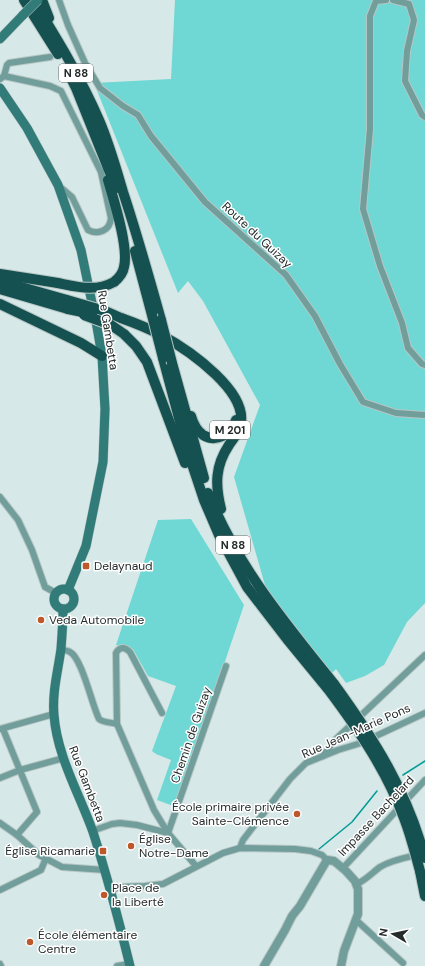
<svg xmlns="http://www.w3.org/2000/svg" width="425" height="966" font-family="'DM Sans',sans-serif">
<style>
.green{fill:#6fd8d4}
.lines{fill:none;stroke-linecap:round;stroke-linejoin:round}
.stream{stroke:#039b98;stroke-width:1.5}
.minor-casing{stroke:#b6c6c5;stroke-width:8}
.tertiary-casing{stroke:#b6c6c5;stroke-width:10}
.secondary-casing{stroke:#b6c6c5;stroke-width:10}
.trunk-casing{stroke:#b6c6c5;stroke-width:12}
.minor{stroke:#719d9b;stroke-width:6}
.tertiary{stroke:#719d9b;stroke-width:8}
.secondary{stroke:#317b78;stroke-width:9}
.trunk{stroke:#145150;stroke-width:10}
.secondary-bridge-casing{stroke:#b6c6c5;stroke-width:10;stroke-linecap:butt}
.trunk-bridge-casing{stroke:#b6c6c5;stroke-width:12;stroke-linecap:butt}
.secondary-bridge{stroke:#317b78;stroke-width:9}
.trunk-bridge{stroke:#145150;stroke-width:10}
.poi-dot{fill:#be582b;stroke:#fff;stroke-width:1.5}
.labels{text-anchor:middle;stroke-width:3;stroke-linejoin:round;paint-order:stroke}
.shield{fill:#fff;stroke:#666b6b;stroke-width:1}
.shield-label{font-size:11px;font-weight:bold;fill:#252c2c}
.street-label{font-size:12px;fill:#252c2c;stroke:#fff}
.poi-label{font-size:12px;fill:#252c2c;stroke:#fff;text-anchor:start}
</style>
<rect width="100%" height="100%" fill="#d6e8e7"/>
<g class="green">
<polygon points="175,0 425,0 425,603 407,622 384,665 365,676 346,683 336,669 318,687 290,631 281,641 234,477 260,405 203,301 188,281 178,293 94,83 171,79"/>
<polygon points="191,519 244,605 176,807 157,800 171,760 156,754 152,751 176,686 148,676 133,649 116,645 158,520"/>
</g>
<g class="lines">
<g class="stream">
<polyline points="403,775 425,761"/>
<polyline points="319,849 352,822 377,791"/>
</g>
<g class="minor-casing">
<g id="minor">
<polyline points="59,0 68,25 85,63 100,88 123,106 138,115 151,136 205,202 286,275 315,316 340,364 363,402 396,413 425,415"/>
<polyline points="386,0 376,1 370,16 370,129 363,209 380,266 402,323 408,348 422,364 425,365"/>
<polyline points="393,0 409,4 414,20 407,51 405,81 422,115 425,117"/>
<polyline points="4,76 7,65 9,63 50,57"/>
<path d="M0 79 4 76 50 86 61 91 101 172 111 218C110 231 98 235 88 230L72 197 59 186"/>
<polyline points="0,497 18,520 32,550 45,587 56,593"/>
<path d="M60 650C63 650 67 650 70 652 82 658 92 705 99 719 104 723 110 722 117 724L154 810 168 833"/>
<path d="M117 724 116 653C120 646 125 647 130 652L162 713"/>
<polyline points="0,729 54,714"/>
<polyline points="3,729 37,812 17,835"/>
<polyline points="323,756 335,740 425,655"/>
<polyline points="0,778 20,770 64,758"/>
<polyline points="0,823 17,835 39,855 62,867 105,870"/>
<polyline points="92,831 112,824 120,823 137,825 168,833 196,866"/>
<polyline points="168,833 226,666"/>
<polyline points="240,848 243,840 290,779 306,763 338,750 361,743 425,713"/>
<polyline points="343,868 425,780"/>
<path d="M357 884C366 880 372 873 380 867 392 860 404 858 417 855"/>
<polyline points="0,890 41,870 46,858"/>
<polyline points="110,890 121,887 145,886 163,884 223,853 240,848 295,849 311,851 322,855 327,860"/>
<polyline points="356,920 403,963"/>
<polyline points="0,964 1,966"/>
<polyline points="117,966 129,964"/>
</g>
</g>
<g class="tertiary-casing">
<polyline id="tertiary" points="264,966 285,930 292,916 300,906 327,860 334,861 346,871 355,881 358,889 358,914 344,951 341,966"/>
</g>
<g class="secondary-casing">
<g id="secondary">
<polyline points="0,39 23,15"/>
<polyline points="0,88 27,128 58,185 81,250 97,327 102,356 105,409 103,462 86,546 68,590"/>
<circle cx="64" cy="599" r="10"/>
<path d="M63 609C63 623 62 636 61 649 58 671 52 692 54 715 57 756 79 793 93 832 107 876 119 921 130 966"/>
</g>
</g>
<g class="trunk-casing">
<g id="trunk">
<polyline points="24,0 58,54"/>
<path d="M33 0C57 39 81 78 99 120 109 143 116 168 123 192 137 234 149 277 161 320"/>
<polyline points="42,0 49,18"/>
<polyline points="67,70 76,88 116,188"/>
<path d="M108 180C114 201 129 248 124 267 123 273 119 278 114 282"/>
<polyline points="135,251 152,315"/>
<polyline points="0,274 58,283"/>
<polyline points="0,281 67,300"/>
<polyline points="0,289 68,309"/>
<polyline points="0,304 81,343 102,356"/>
<path d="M121 318C135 323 148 328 161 335 187 349 254 394 239 429 237 435 232 440 229 445 215 466 215 485 221 509"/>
<polyline points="124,334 136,346 147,362 185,463"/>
<polyline points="163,358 188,452 204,500 219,535 247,587 287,639 328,689"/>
<polyline points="172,363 204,478"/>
<path d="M191 416C193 423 196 430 203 435 216 443 232 434 236 420"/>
<path d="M208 493C237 566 286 624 334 684"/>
<polyline points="420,871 425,896"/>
</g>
</g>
<use href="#minor" class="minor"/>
<use href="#tertiary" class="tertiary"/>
<use href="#secondary" class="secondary"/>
<use href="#trunk" class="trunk"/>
<g class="secondary-bridge-casing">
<polyline id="secondary-bridge" points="23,15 38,0"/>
</g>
<g class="trunk-bridge-casing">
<g id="trunk-bridge">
<path d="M58 283C78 287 96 292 114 282"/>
<polyline points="67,300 105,311 121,318"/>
<polyline points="68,309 92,314"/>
<polyline points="84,315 111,325 124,334"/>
<polyline points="152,315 163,358"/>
<polyline points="161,320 172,363"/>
<path d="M334 684C374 739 407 791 425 858"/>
<path d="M328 689C358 729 387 771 404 818 411 836 415 853 420 871"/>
</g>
</g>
<use href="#secondary-bridge" class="secondary-bridge"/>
<use href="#trunk-bridge" class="trunk-bridge"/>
</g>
<g class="poi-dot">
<rect x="82" y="562" width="8" height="8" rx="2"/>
<circle cx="41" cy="620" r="4"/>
<circle cx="297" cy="814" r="4"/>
<circle cx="131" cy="846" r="4"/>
<rect x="99" y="847" width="8" height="8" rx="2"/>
<circle cx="104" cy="895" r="4"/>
<circle cx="30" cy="942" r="4"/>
</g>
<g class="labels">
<g class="shield">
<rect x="59" y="64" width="34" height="18" rx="3"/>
<rect x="210" y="421" width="40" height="18" rx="3"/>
<rect x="216" y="536" width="34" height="18" rx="3"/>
</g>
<g class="shield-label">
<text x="76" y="77">N 88</text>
<text x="230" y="434">M 201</text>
<text x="233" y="549">N 88</text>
</g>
<g class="street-label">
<text transform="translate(257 235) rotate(43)" y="4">Route du Guizay</text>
<text transform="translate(108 330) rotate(81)" y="4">Rue Gambetta</text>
<text transform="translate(356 731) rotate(-24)" y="4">Rue Jean-Marie Pons</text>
<text transform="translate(191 735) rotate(-71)" y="4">Chemin de Guizay</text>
<text transform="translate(87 784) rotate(69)" y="4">Rue Gambetta</text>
<text transform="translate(376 816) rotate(-47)" y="4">Impasse Bachelard</text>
</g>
<g class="poi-label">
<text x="94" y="570">Delaynaud</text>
<text x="49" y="624">Veda Automobile</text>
<text x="289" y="811" text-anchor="end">École primaire privée<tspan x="289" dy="14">Sainte-Clémence</tspan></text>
<text x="139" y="843">Église<tspan x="139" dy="14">Notre-Dame</tspan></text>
<text x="95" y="855" text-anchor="end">Église Ricamarie</text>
<text x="112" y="892">Place de<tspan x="112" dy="14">la Liberté</tspan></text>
<text x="38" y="939">École élémentaire<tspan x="38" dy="14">Centre</tspan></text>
</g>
</g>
<g transform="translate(393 934) rotate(279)" stroke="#ffffff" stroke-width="3" paint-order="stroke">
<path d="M0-3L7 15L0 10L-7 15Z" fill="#252c2c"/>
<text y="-6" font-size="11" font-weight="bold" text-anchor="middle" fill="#252c2c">N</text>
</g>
</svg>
